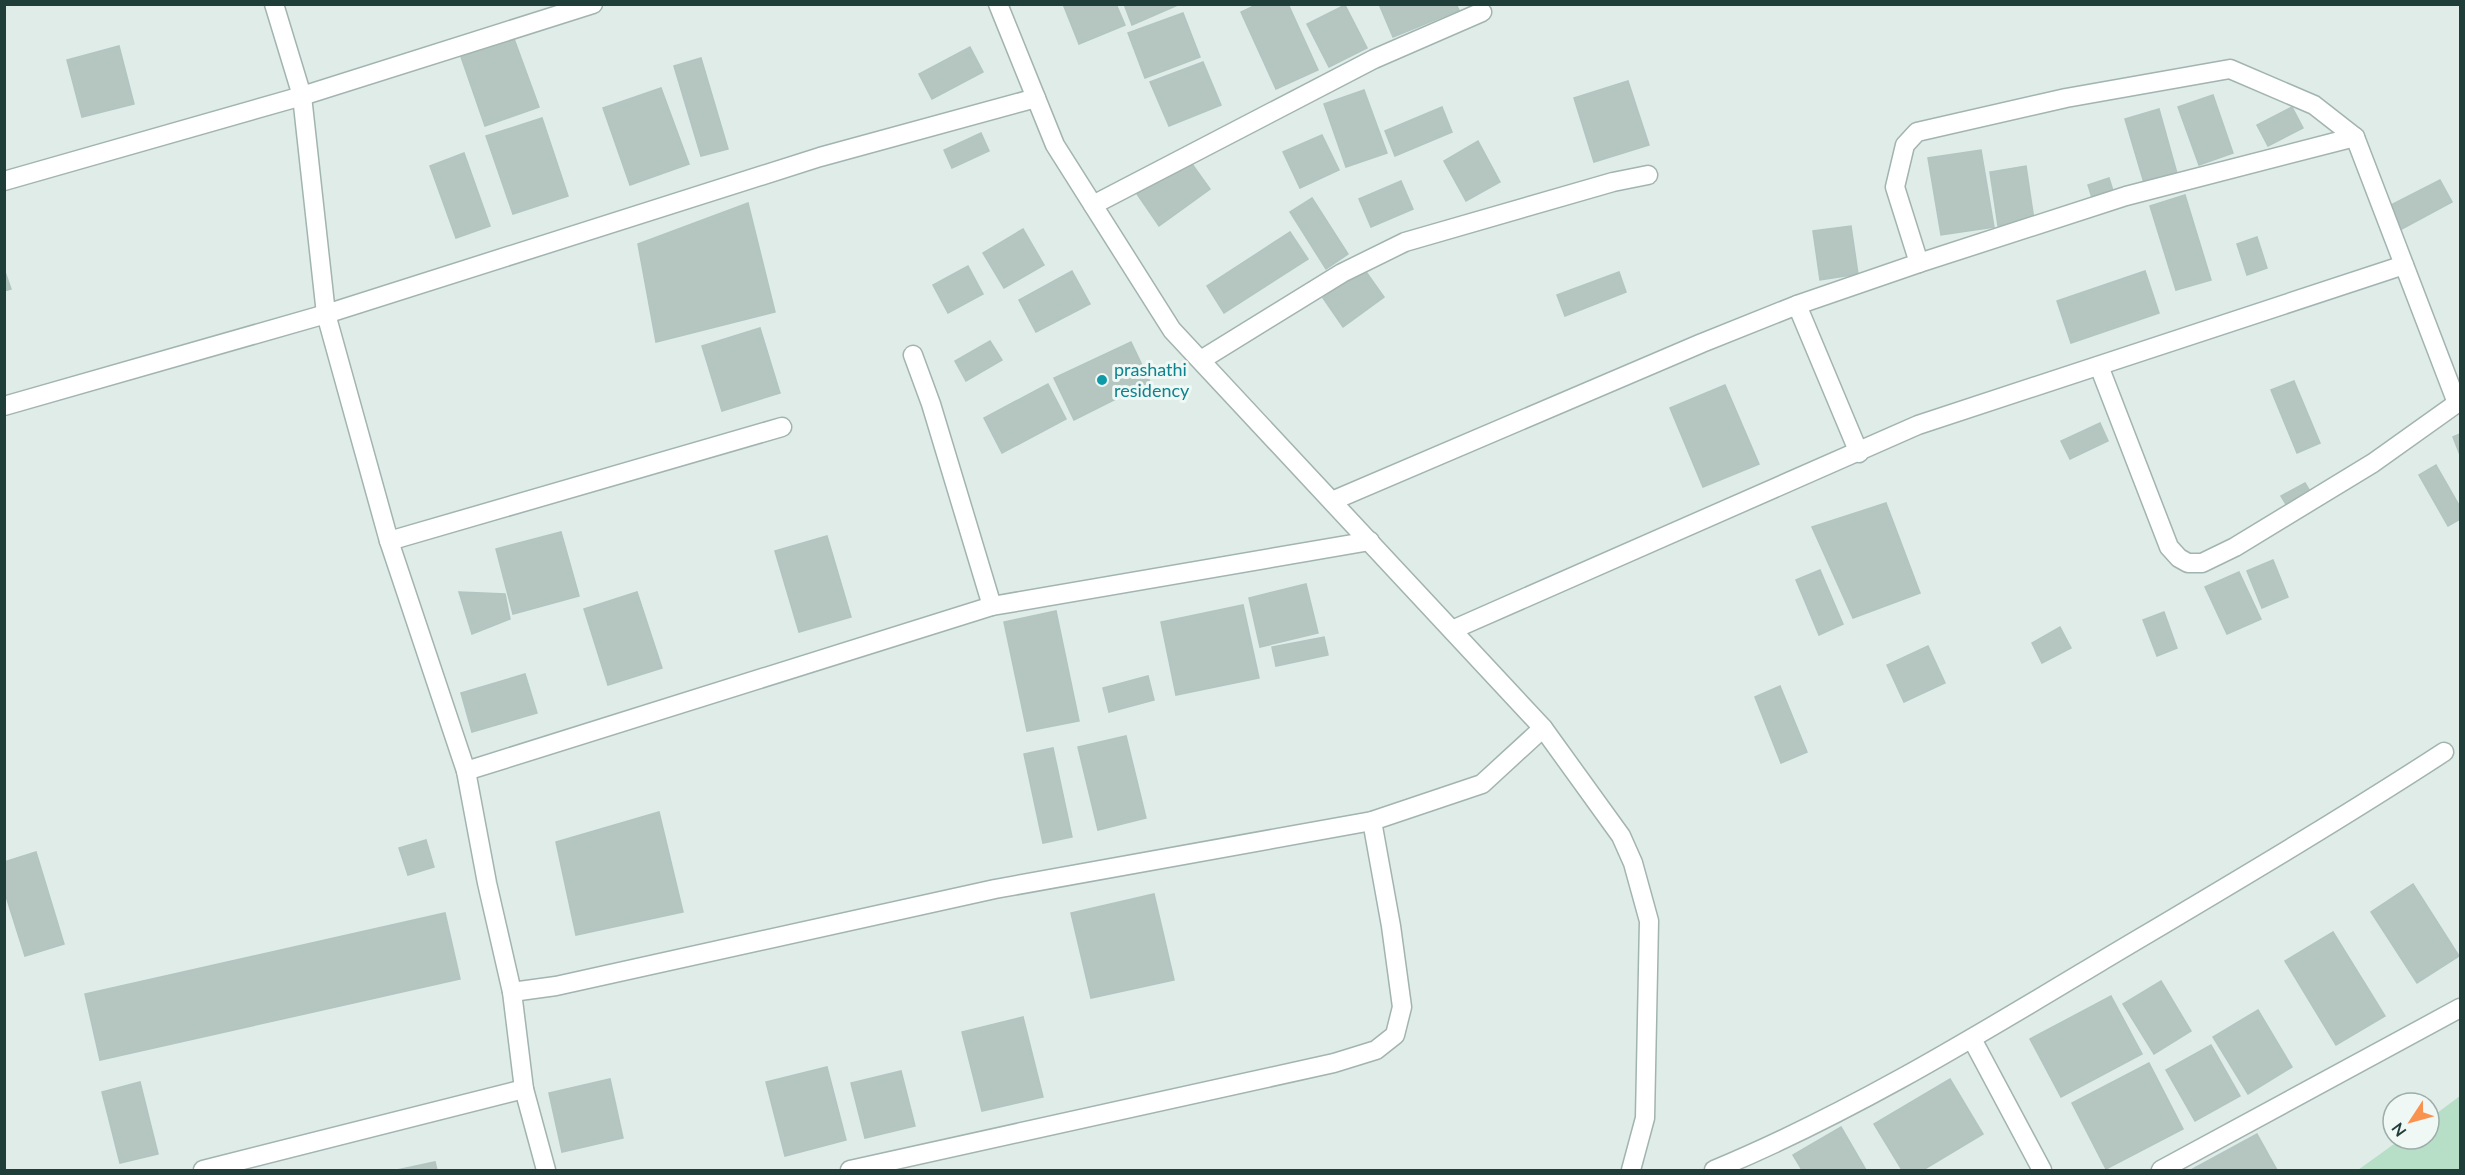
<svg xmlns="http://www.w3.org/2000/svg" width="2465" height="1175" font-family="Lato,sans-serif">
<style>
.green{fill:#b7dec7}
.building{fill:#b5c6c1;stroke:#b2c5c0;stroke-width:1.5}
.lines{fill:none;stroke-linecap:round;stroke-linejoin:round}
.minor-casing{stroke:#a2b4b0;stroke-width:21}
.minor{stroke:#fff;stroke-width:18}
.culture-dot{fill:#0f9aa8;stroke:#f0f8f5;stroke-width:2}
.labels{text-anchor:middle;stroke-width:6;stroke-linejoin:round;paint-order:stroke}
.culture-label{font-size:18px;fill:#0d838f;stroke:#f0f8f5;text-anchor:start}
</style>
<rect width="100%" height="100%" fill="#dfece8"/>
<polygon class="green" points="2460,1096 2460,1170 2358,1170 2401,1139 2429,1139 2429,1119"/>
<g class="building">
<polygon points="1063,4 1116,4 1125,25 1079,44"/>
<polygon points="1124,4 1180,4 1132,25"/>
<polygon points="1258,4 1288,4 1318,70 1276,89 1241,12"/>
<polygon points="1379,4 1456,4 1459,10 1393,37"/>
<polygon points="1345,5 1367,48 1329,67 1307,24"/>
<polygon points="1183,13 1200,57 1145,78 1128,33"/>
<polygon points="513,36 539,107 485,126 460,54"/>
<polygon points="119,46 134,104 82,117 67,60"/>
<polygon points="970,47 983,72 932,99 919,74"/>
<polygon points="701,58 728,149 701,156 674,66"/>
<polygon points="1203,62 1221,105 1169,126 1150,82"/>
<polygon points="1628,81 1649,145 1594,162 1574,98"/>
<polygon points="661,88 689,164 630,185 603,108"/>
<polygon points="1364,90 1387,153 1346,167 1324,104"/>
<polygon points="2213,95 2233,153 2199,165 2178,107"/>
<polygon points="1442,107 1452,132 1395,156 1385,131"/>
<polygon points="2292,107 2303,128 2268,146 2257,125"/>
<polygon points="2159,109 2178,177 2145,186 2125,119"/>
<polygon points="542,118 568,196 513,214 486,136"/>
<polygon points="981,133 989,151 952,168 944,150"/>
<polygon points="1322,135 1339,170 1300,188 1283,152"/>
<polygon points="1478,141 1500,182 1466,201 1444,161"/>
<polygon points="1981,150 1994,227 1941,235 1928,158"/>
<polygon points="464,153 490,226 456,238 430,166"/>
<polygon points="1187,157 1210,189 1159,226 1137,194"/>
<polygon points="2026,166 2034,220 1998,226 1990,172"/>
<polygon points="2109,178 2115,197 2094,204 2088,185"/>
<polygon points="2440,180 2452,202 2400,230 2387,207"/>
<polygon points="1401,181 1413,209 1371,227 1359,199"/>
<polygon points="2185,195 2211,280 2176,290 2150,206"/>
<polygon points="1312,198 1348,254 1326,269 1290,212"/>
<polygon points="748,203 775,312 656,342 638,244"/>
<polygon points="1851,226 1858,274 1820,280 1813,231"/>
<polygon points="1023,229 1044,265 1004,288 983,253"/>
<polygon points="1290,232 1308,259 1224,313 1207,286"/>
<polygon points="2257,237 2267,268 2247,275 2237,244"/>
<polygon points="968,266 983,294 948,313 933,285"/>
<polygon points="4,269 11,289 4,291"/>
<polygon points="1364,269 1384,297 1343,327 1323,298"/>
<polygon points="1072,271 1090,304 1036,332 1019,300"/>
<polygon points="2145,271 2159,313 2071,343 2057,301"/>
<polygon points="1619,272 1626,292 1565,316 1557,295"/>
<polygon points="760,328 780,393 722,411 702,346"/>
<polygon points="990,341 1002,360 966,381 955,361"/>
<polygon points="1131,342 1150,382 1074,420 1054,378"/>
<polygon points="2294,381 2320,443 2297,453 2271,390"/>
<polygon points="1048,384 1066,419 1002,453 984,418"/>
<polygon points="1725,385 1759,464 1703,487 1670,408"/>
<polygon points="2100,423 2108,441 2070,459 2061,441"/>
<polygon points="2460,434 2460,455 2453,437"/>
<polygon points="2436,465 2460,507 2460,519 2448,526 2419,475"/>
<polygon points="2305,483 2311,493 2287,506 2281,496"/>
<polygon points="1886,503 1920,593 1853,618 1812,527"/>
<polygon points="561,532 579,596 513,614 496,549"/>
<polygon points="827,536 851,617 799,632 775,551"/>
<polygon points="2273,560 2288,597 2262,608 2247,571"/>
<polygon points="1820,570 1843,624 1819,635 1796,580"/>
<polygon points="2239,572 2261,619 2227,634 2205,587"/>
<polygon points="1306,584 1318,633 1260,647 1249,598"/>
<polygon points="459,592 505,594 510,619 472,634"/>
<polygon points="637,592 662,668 608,685 584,609"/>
<polygon points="1243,605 1259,678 1176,695 1161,622"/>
<polygon points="1056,611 1079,721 1027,731 1004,622"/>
<polygon points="2164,612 2177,648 2157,656 2143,620"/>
<polygon points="2060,627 2071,648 2042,663 2032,643"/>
<polygon points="1324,637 1328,655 1276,666 1272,647"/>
<polygon points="1928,646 1945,683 1904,702 1887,665"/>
<polygon points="525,674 537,713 472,732 461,693"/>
<polygon points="1148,676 1154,700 1109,712 1103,688"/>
<polygon points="1780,686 1807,752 1781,763 1755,697"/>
<polygon points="1126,736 1146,818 1098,830 1078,747"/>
<polygon points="1053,748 1072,837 1043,843 1024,754"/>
<polygon points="659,812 683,912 576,935 556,842"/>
<polygon points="426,840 434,867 408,875 399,848"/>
<polygon points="36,852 64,944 25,956 4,890 4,862"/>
<polygon points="2413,884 2459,956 2417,983 2371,912"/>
<polygon points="1154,894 1174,980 1091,998 1071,913"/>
<polygon points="445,913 460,979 100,1060 85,994"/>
<polygon points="2333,932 2385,1016 2336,1045 2285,961"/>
<polygon points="2161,981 2191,1031 2154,1054 2123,1004"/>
<polygon points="2111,996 2142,1054 2061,1097 2030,1039"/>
<polygon points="2258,1010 2292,1067 2248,1094 2213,1037"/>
<polygon points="1023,1017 1043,1097 982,1111 962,1032"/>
<polygon points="2211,1045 2240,1096 2195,1121 2166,1070"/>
<polygon points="2149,1063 2183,1129 2106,1169 2072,1103"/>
<polygon points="827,1067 846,1140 785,1156 766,1082"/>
<polygon points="901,1071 915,1126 865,1138 851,1083"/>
<polygon points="610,1079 623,1138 562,1152 549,1093"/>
<polygon points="1950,1079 1983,1134 1923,1170 1902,1170 1874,1124"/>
<polygon points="140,1082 158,1154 120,1163 102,1092"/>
<polygon points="1841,1127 1866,1170 1802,1170 1793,1155"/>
<polygon points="2257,1134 2277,1170 2191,1170"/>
<polygon points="435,1162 437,1170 397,1170"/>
</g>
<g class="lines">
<g class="minor-casing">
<g id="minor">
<polyline points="274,4 302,96 326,314 389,541 466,771 487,883 512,992 524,1089 546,1170"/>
<polyline points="998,4 1055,145 1172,330 1543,728 1621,836 1633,863 1649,921 1645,1118 1631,1170"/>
<polyline points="4,181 302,96 593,4"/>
<polyline points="1093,205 1374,59 1482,12"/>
<polyline points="1919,263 2126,196 2355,137"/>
<polyline points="1797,305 1919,263 1895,187 1905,145 1917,132 2066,98 2230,69 2314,105 2355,137 2457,403"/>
<polyline points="1201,360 1342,273 1405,242 1613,182 1648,175"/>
<polyline points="2099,366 2169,547 2179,558 2188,563 2202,563 2235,547 2373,463 2460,401"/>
<polyline points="4,406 326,314 820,157 1036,98"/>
<polyline points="1332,501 1702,343 1797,305 1859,453"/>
<polyline points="389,541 782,427"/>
<polyline points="992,606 1370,541"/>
<polyline points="1452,630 1918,425 2404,265"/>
<polyline points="466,771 992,606 931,404 913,355"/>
<polyline points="512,992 556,986 995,889 1372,821 1482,784 1543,728"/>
<polyline points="1972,1039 2042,1170"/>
<polyline points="203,1170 524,1089"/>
<polyline points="850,1170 1334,1063 1376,1050 1395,1035 1402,1007 1391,926 1372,821"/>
<path d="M1714 1170C1849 1114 1975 1037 2100 962 2216 893 2332 825 2444 752"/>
<polyline points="2161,1170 2460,1008"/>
</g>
</g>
<use href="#minor" class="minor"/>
</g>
<circle class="culture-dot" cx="1102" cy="380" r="6"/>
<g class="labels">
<g class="culture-label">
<text x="1114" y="376">prashathi<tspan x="1114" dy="21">residency</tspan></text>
</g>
</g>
<rect width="2465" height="1175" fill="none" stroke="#1f3d39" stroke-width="12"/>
<g transform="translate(2411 1121) rotate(234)"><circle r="28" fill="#f0f8f5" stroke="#9cadaa" stroke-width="1.5"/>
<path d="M0-4.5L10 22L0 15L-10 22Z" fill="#fa924f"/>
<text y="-9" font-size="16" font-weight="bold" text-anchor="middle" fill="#1f3d39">N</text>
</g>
</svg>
